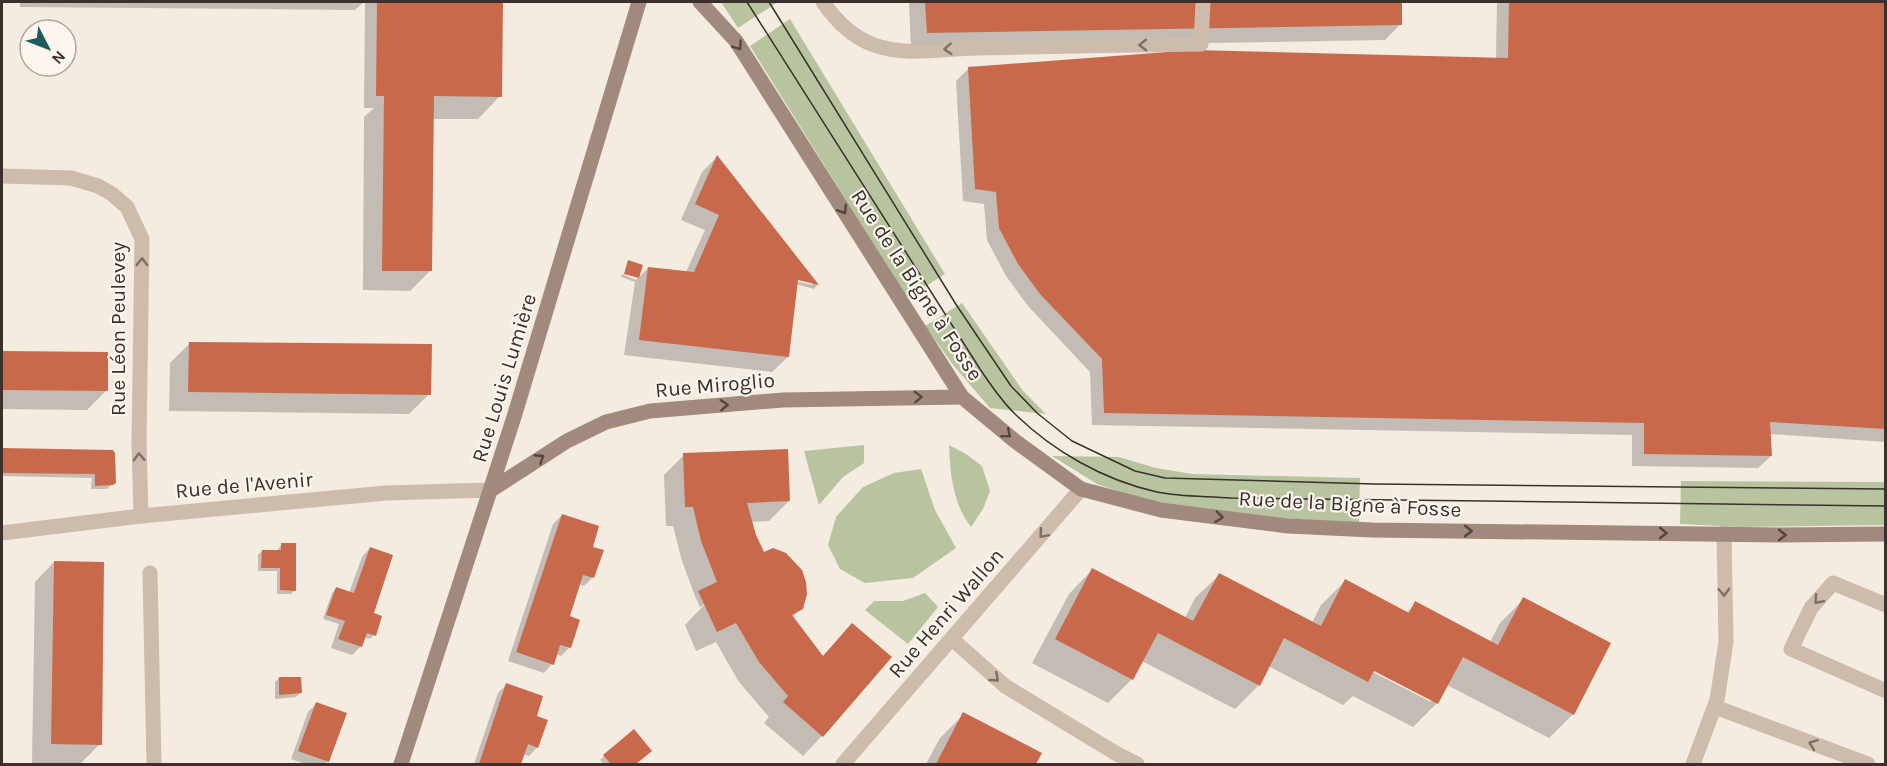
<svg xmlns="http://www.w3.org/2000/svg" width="1887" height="766" font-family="Karla,sans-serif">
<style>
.green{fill:#b8c4a0}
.shadow{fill:#0003;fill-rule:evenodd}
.building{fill:#c8694b}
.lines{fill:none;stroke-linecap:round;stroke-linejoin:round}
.lane{stroke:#cdbbac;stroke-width:15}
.street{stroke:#cdbbac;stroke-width:15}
.secondary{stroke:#a18a7d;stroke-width:15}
.tram{stroke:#3b302b;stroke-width:1.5}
.oneway{stroke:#7d6f65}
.oneway2{stroke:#544640}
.labels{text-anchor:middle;stroke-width:4.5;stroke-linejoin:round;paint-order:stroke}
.street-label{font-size:21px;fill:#3b302b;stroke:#fbf5ee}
</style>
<rect width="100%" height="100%" fill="#f4ebe1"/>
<g class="green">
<polygon points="721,2 778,2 738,28"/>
<polygon points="790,19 945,274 907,298 750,46"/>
<polygon points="962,303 1023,391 1046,414 990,408 954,366 925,326"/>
<polygon points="864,445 864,463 843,477 819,505 804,451"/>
<path d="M949 445 966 454 982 466 990 491 983 509 971 527C953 504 950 474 949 445Z"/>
<polygon points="1052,456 1119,457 1156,468 1192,474 1360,478 1359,524 1282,518 1165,503 1136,497 1097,484"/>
<polygon points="921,469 935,510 956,548 913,578 865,583 840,569 828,545 836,517 863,487 894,473"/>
<polygon points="1681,481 1885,482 1885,525 1739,527 1680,524"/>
<polygon points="925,593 938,607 908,644 865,610 874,601 903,601"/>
</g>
<g class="shadow">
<polygon points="20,2 364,2 355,10 20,7"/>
<polygon points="365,2 501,2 500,96 478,119 432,119 430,271 410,291 363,290 364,117 374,108 364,108"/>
<polygon points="909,2 1401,2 1400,25 1385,40 911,48"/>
<polygon points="1497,2 1886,2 1886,442 1769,434 1771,456 1758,468 1632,466 1632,435 1092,425 1090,372 1028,306 1006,276 987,240 984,204 963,201 956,81 969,68 1496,59"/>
<path d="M717 157 817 285 814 289 796 284 788 357 772 372 624 355 635 282 621 277 622 274 636 280 648 268 686 272 705 230 681 220 702 172ZM792 277 809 281 813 285 791 280Z"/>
<polygon points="190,343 429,394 409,414 169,411 170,363"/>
<polygon points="2,352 107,354 107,390 87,410 2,409"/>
<polygon points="2,450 112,451 114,482 107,489 91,489 92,478 2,476"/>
<polygon points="684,455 789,501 769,521 751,522 763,554 802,608 792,617 822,657 852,625 822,736 803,756 764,723 769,717 739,682 716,642 696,651 685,625 705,604 700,607 695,596 682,561 673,526 666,526 664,475"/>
<polygon points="562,515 591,548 593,577 584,586 579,584 568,617 570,647 561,656 556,654 552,664 544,673 508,661 553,524"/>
<polygon points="281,545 295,590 291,594 277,594 277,571 258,571 258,555 262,551 277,551"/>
<polygon points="370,548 370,620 374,635 370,639 364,637 361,646 352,655 331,648 339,624 323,619 332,593 336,589 349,593 362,557"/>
<polygon points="54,562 100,744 80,764 32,763 35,582"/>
<path d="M1092 570 1185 618 1195 598 1219 575 1312 623 1321 605 1345 581 1406 613 1416 603 1490 642 1500 623 1524 599 1573 714 1549 738 1447 685 1437 703 1413 727 1353 696 1343 705 1268 666 1258 686 1235 709 1142 661 1132 679 1108 703 1032 663 1069 594ZM1368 666 1431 699V702L1367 669Z"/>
<polygon points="279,678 300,693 296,697 275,699 275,682"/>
<polygon points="506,685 535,717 537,747 529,756 523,754 519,764 474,764 498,693"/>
<polygon points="317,703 328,761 325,764 305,764 291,759 308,712"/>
<polygon points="964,714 1040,754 1035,764 926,764 940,738"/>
<polygon points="646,755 634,764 604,764 600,760 604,756"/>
</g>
<g class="building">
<polygon points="377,2 503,2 502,97 434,96 432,271 382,271 384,96 376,96"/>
<polygon points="925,2 1402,2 1402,25 927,33"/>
<polygon points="1509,2 1886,2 1886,429 1770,422 1772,456 1644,454 1644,423 1104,413 1102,359 1040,294 1018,264 999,228 996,192 975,189 968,67 1194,50 1508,58"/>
<polygon points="717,155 819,285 798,280 789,357 639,340 648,267 694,272 719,215 695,204"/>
<polygon points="628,260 643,265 639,278 624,274"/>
<polygon points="189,342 432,344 431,395 188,392"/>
<polygon points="2,351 108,352 108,391 2,390"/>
<polygon points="2,448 113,450 115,453 116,483 113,485 95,486 95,474 2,473"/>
<polygon points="788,449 790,501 747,503 756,535 764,552 773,548 786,553 802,570 806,582 807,594 803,609 792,615 823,656 852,623 892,657 823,737 783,702 788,696 759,662 736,623 717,632 698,591 717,582 701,541 693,507 685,507 683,453"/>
<polygon points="562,514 599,526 593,547 604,550 594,578 583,575 570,616 580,620 571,648 560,645 554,665 516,652"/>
<polygon points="281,543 296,543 296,591 280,590 280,568 261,568 262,550 281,550"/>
<polygon points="370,547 393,555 374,613 382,616 376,636 367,633 362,647 338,639 345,621 326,615 336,587 354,593"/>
<polygon points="54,561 104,562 102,745 51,744"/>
<polygon points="1092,568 1193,621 1219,573 1321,626 1345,579 1409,613 1415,601 1498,645 1523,597 1611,643 1574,715 1463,657 1438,704 1374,671 1368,682 1284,638 1260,686 1158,633 1133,680 1055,639"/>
<polygon points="279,677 301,677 302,693 279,695"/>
<polygon points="506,683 543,696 537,716 548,720 538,748 528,744 521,764 479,764"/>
<polygon points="316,702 347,713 329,762 298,751"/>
<polygon points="963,712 1042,753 1036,764 936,764"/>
<polygon points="634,729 652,751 636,764 611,764 603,755"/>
</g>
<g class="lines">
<g class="lane">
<path d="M823 2C836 21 852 37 874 45 908 57 943 48 978 48 1052 46 1127 45 1201 44L1203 2"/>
<polyline points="150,573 154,764"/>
<polyline points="1886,605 1833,583 1811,608 1791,649 1886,691"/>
</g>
<g class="street">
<polyline points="2,176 71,178 98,186 112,194 127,207 142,239 139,442 141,516"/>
<polyline points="2,533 141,516 386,493 491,490"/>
<polyline points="952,639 1005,686 1117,754 1137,764"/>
<polyline points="1715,707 1868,764"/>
<polyline points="843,764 1081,489"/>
<polyline points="1693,764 1717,700 1726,642 1724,533"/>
</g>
<g class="secondary">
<polyline points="700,2 736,41 962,397 1015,441 1081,489 1161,510 1288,526 1372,530 1780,535 1886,534"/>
<polyline points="491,490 567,441 606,422 650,411 783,400 962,397"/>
<polyline points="401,764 514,417 639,2"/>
</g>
<g class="tram">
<path d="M747 2 980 369C990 384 1001 400 1014 413 1053 451 1103 480 1157 492 1181 497 1206 496 1231 498L1886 506"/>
<polyline points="769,2 957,306 1011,386 1037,413 1072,441 1135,471 1165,478 1374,484 1886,489"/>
</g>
</g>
<defs><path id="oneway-chevron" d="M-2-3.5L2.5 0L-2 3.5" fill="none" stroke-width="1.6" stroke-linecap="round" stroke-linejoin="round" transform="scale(1.5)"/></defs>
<g class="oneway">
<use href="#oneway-chevron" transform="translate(1143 45) rotate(179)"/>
<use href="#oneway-chevron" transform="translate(948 49) rotate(176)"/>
<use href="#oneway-chevron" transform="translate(142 262) rotate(-89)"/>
<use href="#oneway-chevron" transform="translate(139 457) rotate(-92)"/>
<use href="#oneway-chevron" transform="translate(1043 534) rotate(131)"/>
<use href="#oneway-chevron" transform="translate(1724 592) rotate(88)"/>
<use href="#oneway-chevron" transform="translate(1818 600) rotate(132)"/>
<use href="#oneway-chevron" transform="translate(995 678) rotate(41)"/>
<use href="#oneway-chevron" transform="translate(1813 744) rotate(-159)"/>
</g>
<g class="oneway2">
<use href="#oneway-chevron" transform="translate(738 46) rotate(55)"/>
<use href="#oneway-chevron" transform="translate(843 210) rotate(58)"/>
<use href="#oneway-chevron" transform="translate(918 397) rotate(-2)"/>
<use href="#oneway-chevron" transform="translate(724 405) rotate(-4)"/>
<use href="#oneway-chevron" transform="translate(1007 434) rotate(40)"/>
<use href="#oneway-chevron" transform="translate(540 458) rotate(-33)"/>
<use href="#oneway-chevron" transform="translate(1219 517) rotate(7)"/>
<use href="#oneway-chevron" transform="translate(1468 531)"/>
<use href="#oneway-chevron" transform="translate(1663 533) rotate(1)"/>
<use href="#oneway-chevron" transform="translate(1782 535)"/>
</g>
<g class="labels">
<g class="street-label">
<text transform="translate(917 285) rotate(57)" y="7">Rue de la Bigne à Fosse</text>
<text transform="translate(118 329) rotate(-90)" y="7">Rue Léon Peulevey</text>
<text transform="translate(504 378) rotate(-73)" y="7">Rue Louis Lumière</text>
<text transform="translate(715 385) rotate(-5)" y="7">Rue Miroglio</text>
<text transform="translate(244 485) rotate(-5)" y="7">Rue de l'Avenir</text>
<text transform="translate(1350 504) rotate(3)" y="7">Rue de la Bigne à Fosse</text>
<text transform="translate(946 613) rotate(-49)" y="7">Rue Henri Wallon</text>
</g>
</g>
<rect width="1887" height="766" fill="none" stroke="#3b302b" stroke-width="6"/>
<g transform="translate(48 48) rotate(132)"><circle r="28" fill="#fbf5ee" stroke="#aea6a0" stroke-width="1.5"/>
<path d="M0-4.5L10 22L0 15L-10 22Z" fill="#1f5a5e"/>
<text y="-9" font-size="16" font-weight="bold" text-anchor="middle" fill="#3b302b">N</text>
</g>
</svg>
